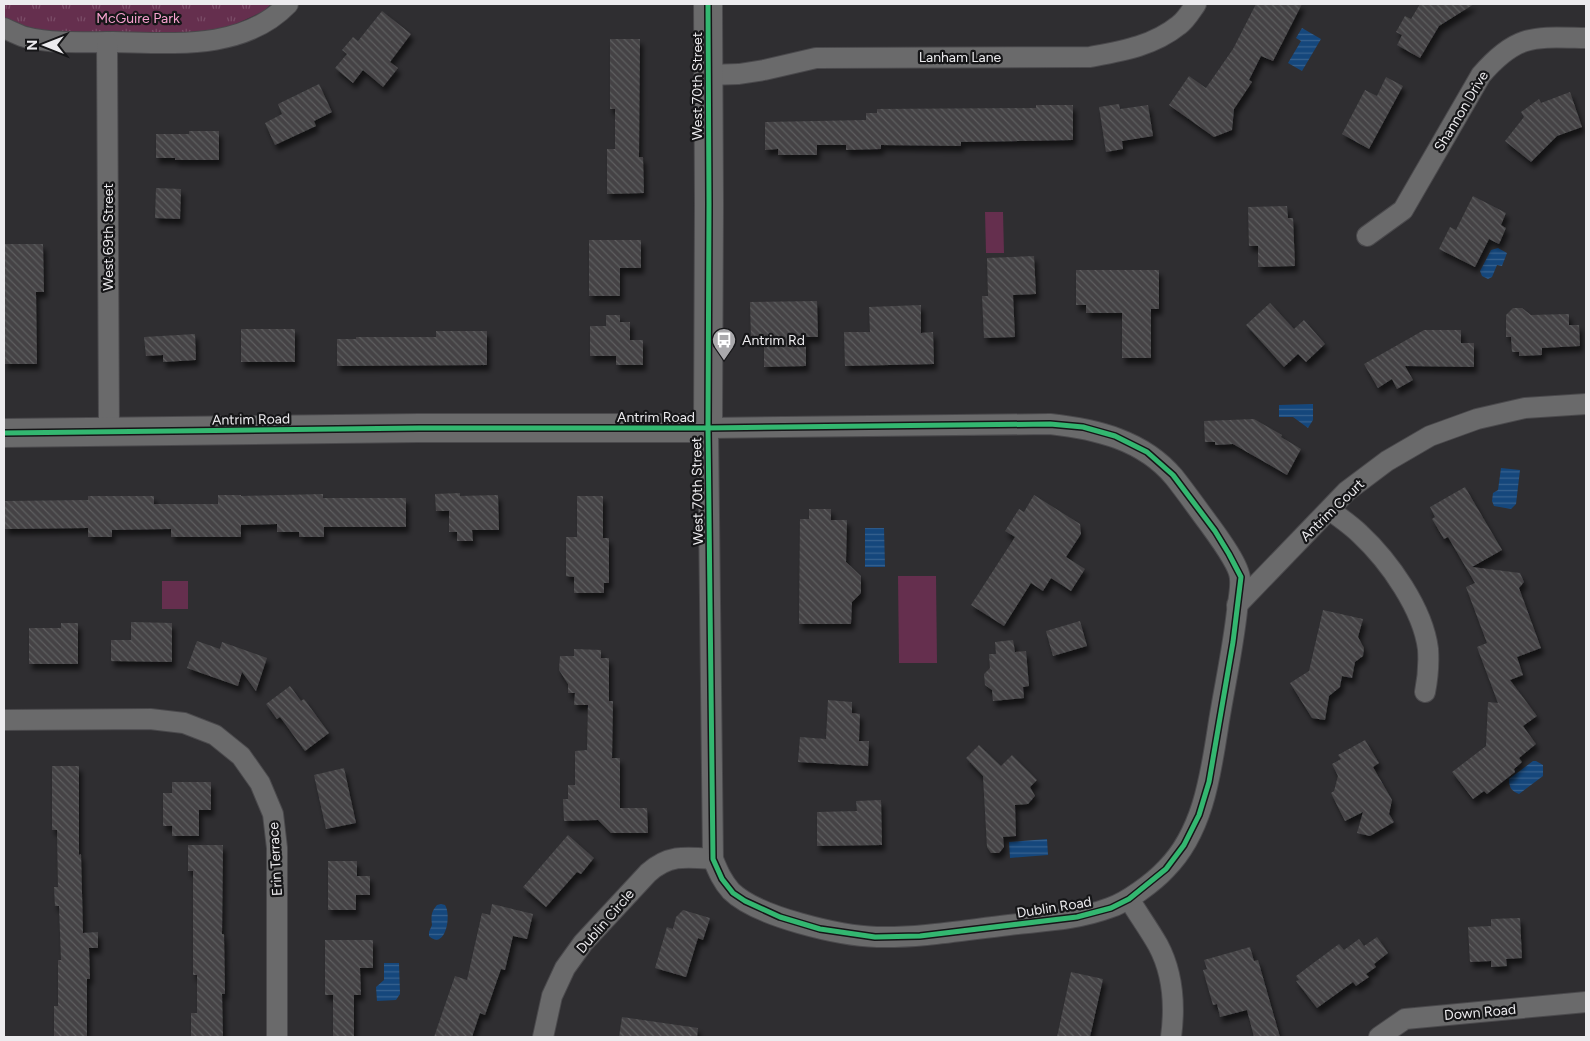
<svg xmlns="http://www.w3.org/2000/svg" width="1590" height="1041" font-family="Figtree,sans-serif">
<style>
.grass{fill:url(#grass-tufts)}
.garden{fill:#652f4e}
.water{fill:url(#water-rules)}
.building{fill:url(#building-back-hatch);filter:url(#shadow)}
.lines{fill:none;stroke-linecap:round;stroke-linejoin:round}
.street-casing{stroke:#4a494c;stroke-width:22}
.secondary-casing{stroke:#4a494c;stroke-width:30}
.street{stroke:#6a6a6b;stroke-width:20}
.secondary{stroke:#6a6a6b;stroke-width:28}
.cycleway-casing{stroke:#161618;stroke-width:8}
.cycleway{stroke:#33b770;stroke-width:5}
.labels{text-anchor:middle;stroke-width:4.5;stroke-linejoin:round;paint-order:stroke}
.park-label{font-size:14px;fill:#f7a2cf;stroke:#161618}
.street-label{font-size:14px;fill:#ecebee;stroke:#161618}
.poi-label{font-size:14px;fill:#ecebee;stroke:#161618;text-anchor:start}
</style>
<defs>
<pattern id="grass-tufts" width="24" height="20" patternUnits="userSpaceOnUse" patternTransform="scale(1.25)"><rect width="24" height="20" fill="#652f4e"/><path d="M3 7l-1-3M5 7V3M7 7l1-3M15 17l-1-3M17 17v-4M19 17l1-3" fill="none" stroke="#7b4d68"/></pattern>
<pattern id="water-rules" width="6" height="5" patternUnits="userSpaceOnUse" patternTransform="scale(1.25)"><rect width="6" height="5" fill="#15477c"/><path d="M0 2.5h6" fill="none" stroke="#37628f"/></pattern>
<pattern id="building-back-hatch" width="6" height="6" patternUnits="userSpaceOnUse" patternTransform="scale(1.25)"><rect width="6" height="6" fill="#444345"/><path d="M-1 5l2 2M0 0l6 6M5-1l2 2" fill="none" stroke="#5f5e60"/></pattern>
<filter id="shadow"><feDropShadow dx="3" dy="5.5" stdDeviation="2.5" flood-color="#0009"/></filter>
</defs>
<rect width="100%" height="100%" fill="#2f2e31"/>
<polygon class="grass" points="4,4 271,4 264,11 229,27 190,33 49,32 17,24 4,18"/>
<g class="garden">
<polygon points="985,212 1003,212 1004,253 986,253"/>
<polygon points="898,576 936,576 937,663 899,663"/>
<rect x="162" y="581" width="26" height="28"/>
</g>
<g class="water">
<polygon points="1302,28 1321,39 1302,71 1288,63 1301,41 1296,38"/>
<polygon points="1498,248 1507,253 1502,266 1497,265 1492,277 1488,279 1482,276 1480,271 1491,250"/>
<polygon points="1313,404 1313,420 1308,428 1293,417 1279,417 1279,405"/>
<polygon points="1501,468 1520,470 1516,504 1511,509 1494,506 1492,501 1493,493 1498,490"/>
<polygon points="865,528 884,528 885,567 865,567"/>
<path d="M1533 761H1536L1543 765V776L1519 794C1511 791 1509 787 1509 779Z"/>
<polygon points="1047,839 1048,855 1010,858 1009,842"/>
<path d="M441 904 445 905C452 916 445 951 429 936V932L432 925C431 916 431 912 437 905Z"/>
<polygon points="384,963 399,963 400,994 396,1000 377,1001 376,987 384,980"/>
</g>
<g class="building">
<polygon points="1256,4 1302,4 1273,61 1261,56 1249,80 1252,82 1234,109 1232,130 1214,137 1169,105 1189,76 1206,88 1233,49"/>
<polygon points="1420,4 1474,4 1439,26 1420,58 1397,45 1402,35 1396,32 1405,16 1411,19"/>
<polygon points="382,11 411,34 390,62 398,68 383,87 363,70 353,83 335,68 347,54 342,50 353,37 358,41"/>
<polygon points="610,39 640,39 639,157 643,157 644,193 607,194 607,149 615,149 615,109 610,109"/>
<polygon points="1386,77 1403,86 1369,149 1342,134 1365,90 1377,96"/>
<polygon points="319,84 332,112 314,121 316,126 275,145 265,123 282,114 278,104"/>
<polygon points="1570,92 1582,127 1557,136 1531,162 1505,141 1524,117 1521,112 1539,99 1541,103"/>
<polygon points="1119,104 1120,109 1148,105 1153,136 1122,141 1123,149 1106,152 1099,107"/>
<polygon points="1036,105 1073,105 1073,140 961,142 961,146 881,145 881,149 846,150 846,145 817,145 817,155 778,155 778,149 765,150 765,122 866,120 866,113 877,113 877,109 1036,108"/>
<polygon points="189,131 219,131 219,160 175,160 175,158 156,158 156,134 189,134"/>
<polygon points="156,188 181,189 180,219 155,218"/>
<polygon points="1473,196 1506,213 1501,225 1506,228 1499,244 1489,239 1475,267 1439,249 1450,227 1456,230"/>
<polygon points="1287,206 1288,218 1293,218 1295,266 1258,267 1258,246 1249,246 1248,207"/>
<polygon points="589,240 641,240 641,268 620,268 620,296 589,296"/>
<polygon points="4,244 43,244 44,292 36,292 37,364 4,364"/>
<polygon points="1034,256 1036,294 1013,295 1015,337 984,338 982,296 988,296 987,258"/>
<polygon points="1076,270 1159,270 1159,309 1151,309 1151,358 1122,358 1122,313 1086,313 1086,305 1076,305"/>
<polygon points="817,301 818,337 806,337 806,366 764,367 764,338 751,338 750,302"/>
<polygon points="1270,303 1294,329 1304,320 1325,344 1306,362 1298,354 1284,367 1246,325"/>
<polygon points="921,305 921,333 933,332 934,364 845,366 844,332 870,332 869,307"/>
<polygon points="1513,308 1522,308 1531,315 1569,314 1569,325 1579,325 1580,346 1542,348 1542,355 1519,356 1519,352 1512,352 1511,337 1506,337 1506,315"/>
<polygon points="606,315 620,315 620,322 630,322 630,340 643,340 643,365 616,365 616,356 590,356 590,326 606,326"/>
<rect x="241" y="329" width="54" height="33"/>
<polygon points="1424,330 1461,330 1461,343 1474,343 1474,367 1405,366 1413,380 1397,389 1392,379 1378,388 1364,364"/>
<polygon points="436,331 487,331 487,365 337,366 337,339 356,339 356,337 436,337"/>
<polygon points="195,334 196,360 163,362 163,355 146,356 144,337"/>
<polygon points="1254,419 1282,435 1281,437 1301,449 1287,475 1233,444 1215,445 1215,442 1205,442 1204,421"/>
<polygon points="1465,487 1502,550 1472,567 1520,573 1524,582 1519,588 1541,648 1517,657 1523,675 1510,680 1537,716 1523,726 1536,744 1519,758 1522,762 1514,769 1515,772 1487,794 1484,791 1473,799 1452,772 1486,746 1488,702 1498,703 1477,647 1487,643 1466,587 1475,583 1448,537 1444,539 1432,519 1435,517 1430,507"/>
<polygon points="460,493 460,496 498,495 499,530 472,530 473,541 457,541 457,532 449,532 449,511 436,511 435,494"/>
<polygon points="323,494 323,498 406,498 406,527 324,527 324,537 299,537 299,532 277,532 277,524 241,525 241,537 171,537 171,529 112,530 112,537 88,537 88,528 5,529 5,501 88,500 88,496 154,496 154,504 218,504 218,495 241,495 241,496"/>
<polygon points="1034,495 1080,524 1081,534 1066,557 1085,569 1071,591 1051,578 1043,591 1031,583 1004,626 971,605 1015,537 1005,531 1019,509 1024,512"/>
<polygon points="577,496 603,496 603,538 609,538 609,583 604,583 604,593 574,593 574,577 566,576 566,537 577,537"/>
<polygon points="809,509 831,509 831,520 847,520 846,562 861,576 861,593 852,602 851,624 799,624 800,519 809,519"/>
<polygon points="1323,610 1363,619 1358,637 1364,648 1363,656 1355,662 1352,678 1342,676 1340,687 1329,696 1325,720 1312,718 1290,683 1309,671"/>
<polygon points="1080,621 1087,646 1053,656 1046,631"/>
<polygon points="131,622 172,623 172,662 111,661 111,640 131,640"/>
<polygon points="61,623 78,623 78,664 29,664 29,628 61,628"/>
<polygon points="1013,640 1015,652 1026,651 1029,686 1023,687 1024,698 993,701 992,690 985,685 984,674 990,668 989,654 996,654 995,642"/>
<polygon points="197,641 220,649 222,642 267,658 256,691 242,672 238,686 187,668"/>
<polygon points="574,649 601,650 601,658 609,658 609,701 613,701 612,758 620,758 620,808 647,808 648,833 611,833 598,820 564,821 563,799 568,799 568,785 575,785 575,751 587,750 588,705 574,705 575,693 568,693 568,684 559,670 560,656 574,656"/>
<polygon points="290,686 301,701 304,699 329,733 305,751 280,717 277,719 266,704"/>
<polygon points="828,700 852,702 852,713 860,714 859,741 869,741 868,766 798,762 800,737 826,739"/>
<polygon points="1365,740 1379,763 1373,767 1392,800 1389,814 1394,822 1370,836 1357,833 1363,812 1345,821 1331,793 1334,791 1338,776 1332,764 1341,759 1338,755"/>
<polygon points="979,745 1001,766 1012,755 1037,780 1030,787 1035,796 1028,804 1015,805 1016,836 1003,837 1004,847 999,853 991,853 987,847 983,776 966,758"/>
<polygon points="52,766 79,766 79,855 81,854 83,933 98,932 98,948 89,948 90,979 87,979 87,1037 54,1037 54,1006 58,1006 58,960 61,960 59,906 55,906 54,887 58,887 57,830 52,830"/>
<polygon points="344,768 356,823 326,829 314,775"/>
<polygon points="172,782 211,782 211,810 199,810 199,836 172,836 172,826 163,826 163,793 172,793"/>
<polygon points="881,800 882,845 817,846 817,812 857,811 856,801"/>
<polygon points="568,835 594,858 581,874 577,872 546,907 523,887"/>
<polygon points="188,845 223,845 222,934 224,934 225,994 222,994 223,1037 191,1037 191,1013 197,1013 197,975 193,975 193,871 188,871"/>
<polygon points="328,861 357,861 357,876 370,876 370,895 356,895 356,910 328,910"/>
<polygon points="492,904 533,914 527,939 513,936 505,970 501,969 485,1015 480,1013 472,1037 434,1037 455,976 467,980 482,913 490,915"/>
<polygon points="683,910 710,918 703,940 698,938 686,977 655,968 667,927 673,929 676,917"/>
<polygon points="1520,918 1522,958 1506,959 1507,966 1491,967 1491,961 1470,962 1468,927 1491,926 1491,919"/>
<polygon points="1377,937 1388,953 1374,964 1376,967 1366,974 1369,977 1356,986 1353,982 1317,1008 1296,981 1299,980 1296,976 1339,944 1344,950 1359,939 1364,946"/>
<polygon points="325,940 373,940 373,968 360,968 361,995 354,995 354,1037 333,1037 333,995 325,995"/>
<polygon points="1250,947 1254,961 1258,960 1280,1037 1254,1037 1247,1010 1220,1017 1217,1004 1213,1005 1203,970 1207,969 1204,960"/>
<polygon points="1071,972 1103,979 1090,1037 1057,1037"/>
<polygon points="622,1017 698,1028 697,1037 619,1037"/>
</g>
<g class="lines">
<g class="street-casing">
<g id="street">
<path d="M4 28C11 31 18 35 25 37 54 44 84 42 113 42 172 43 243 51 288 4"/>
<polyline points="107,42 109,431"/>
<path d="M708 75 739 74 764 70 816 58 1090 57C1122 51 1153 46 1179 25 1186 20 1191 11 1196 4"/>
<path d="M1367 236 1403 210 1481 75C1517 33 1535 37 1586 38"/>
<path d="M1050 424C1096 429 1143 440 1174 477 1186 492 1197 508 1209 524 1217 535 1240 566 1240 579 1241 589 1238 601 1237 611 1233 648 1225 684 1219 721 1211 772 1204 831 1166 869 1154 882 1126 903 1109 908 1077 920 1043 921 1009 925 965 930 921 938 877 937 841 936 757 917 731 891 722 881 718 871 713 859L708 428Z"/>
<path d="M1330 510C1340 518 1351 525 1360 534 1389 561 1423 609 1428 649 1429 664 1428 677 1425 692"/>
<polyline points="1237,605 1347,491 1387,461 1430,436 1477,419 1525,408 1586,404"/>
<polyline points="4,720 150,719 184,723 215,735 241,756 260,783 273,814 277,848 277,1037"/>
<path d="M1129 899C1138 914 1149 929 1158 945 1173 973 1175 1007 1171 1037"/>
<path d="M543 1037 552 996 565 968 583 943 648 873C669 854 687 857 713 859"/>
<polyline points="1379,1037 1405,1019 1586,1002"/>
</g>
</g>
<g class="secondary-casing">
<polyline id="secondary" points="4,433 419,428 708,428 709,204 708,4"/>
</g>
<use href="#street" class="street"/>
<use href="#secondary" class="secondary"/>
<g class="cycleway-casing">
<polyline id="cycleway" points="4,433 419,428 708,428 1050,424 1083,427 1115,436 1147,452 1173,475 1215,531 1229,554 1241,577 1233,642 1209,782 1199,815 1184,845 1166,869 1129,899 1111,908 1077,917 920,936 875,937 820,929 780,917 745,901 733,893 722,879 713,859 708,428 709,204 708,4"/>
</g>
<use href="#cycleway" class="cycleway"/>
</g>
<defs>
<g id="bus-pin" transform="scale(1.25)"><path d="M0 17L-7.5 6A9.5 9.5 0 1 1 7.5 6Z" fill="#aaa9ac" stroke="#161618"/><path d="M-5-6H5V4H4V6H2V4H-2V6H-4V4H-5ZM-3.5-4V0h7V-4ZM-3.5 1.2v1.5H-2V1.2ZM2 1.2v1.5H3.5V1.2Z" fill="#fff"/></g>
</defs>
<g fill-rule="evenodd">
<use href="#bus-pin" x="724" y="340"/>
</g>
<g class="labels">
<g class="park-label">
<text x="138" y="23">McGuire Park</text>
</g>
<g class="street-label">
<text x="960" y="62">Lanham Lane</text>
<text transform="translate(697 86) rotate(-90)" y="5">West 70th Street</text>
<text transform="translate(1461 111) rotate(-59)" y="5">Shannon Drive</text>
<text transform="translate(108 237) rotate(-90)" y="5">West 69th Street</text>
<text x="656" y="422">Antrim Road</text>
<text transform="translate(251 419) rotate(-1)" y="5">Antrim Road</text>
<text transform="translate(697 491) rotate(-91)" y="5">West 70th Street</text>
<text transform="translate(1332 510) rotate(-44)" y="5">Antrim Court</text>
<text transform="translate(275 859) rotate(-93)" y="5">Erin Terrace</text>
<text transform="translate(1054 907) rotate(-9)" y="5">Dublin Road</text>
<text transform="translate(605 921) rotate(-49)" y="5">Dublin Circle</text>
<text transform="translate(1480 1012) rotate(-5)" y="5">Down Road</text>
</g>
<g class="poi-label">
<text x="742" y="345">Antrim Rd</text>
</g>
</g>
<rect width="1590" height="1041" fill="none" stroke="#ecebee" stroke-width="10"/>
<g transform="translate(45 45) rotate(270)" stroke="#161618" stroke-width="4" paint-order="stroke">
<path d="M0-4L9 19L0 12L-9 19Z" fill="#ecebee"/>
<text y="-8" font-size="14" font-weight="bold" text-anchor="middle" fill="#ecebee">N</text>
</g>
</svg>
